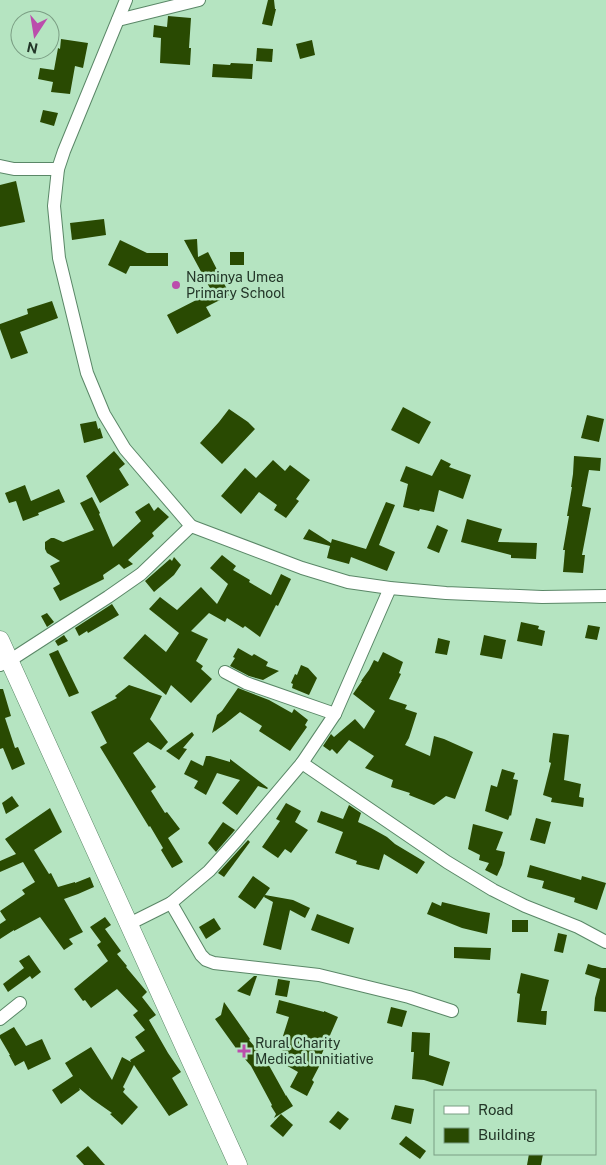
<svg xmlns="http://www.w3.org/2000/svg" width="606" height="1165" font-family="'Public Sans',sans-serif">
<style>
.building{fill:#294a02}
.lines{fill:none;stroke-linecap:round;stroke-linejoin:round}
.minor-casing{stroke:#5a8767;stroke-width:14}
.secondary-casing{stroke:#5a8767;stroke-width:19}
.minor{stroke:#fff;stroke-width:12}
.secondary{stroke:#fff;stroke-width:18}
.poi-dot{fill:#bb4dac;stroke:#b5e4c1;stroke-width:2}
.labels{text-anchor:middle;stroke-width:5;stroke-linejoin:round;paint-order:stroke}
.poi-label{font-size:14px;fill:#233628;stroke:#b5e4c1;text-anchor:start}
</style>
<rect width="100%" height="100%" fill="#b5e4c1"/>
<g class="building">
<polygon points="268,0 274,0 275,9 276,9 272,26 262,24"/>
<polygon points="168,16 191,18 189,48 191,48 190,65 160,63 161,38 153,37 154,25 167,27"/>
<polygon points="61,39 88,43 83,68 75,66 70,94 51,92 53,82 38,79 40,68 54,70 58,48 60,49"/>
<polygon points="312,40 315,55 300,59 296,44"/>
<polygon points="257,48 273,49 272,62 256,61"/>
<polygon points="231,63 253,64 252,79 212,77 213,64 230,65"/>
<polygon points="43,110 58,113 54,126 40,122"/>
<polygon points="16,181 25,222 0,227 0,185"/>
<polygon points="104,219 106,235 72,240 70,223"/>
<polygon points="197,239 198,257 208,252 230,295 206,307 211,316 177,334 167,315 212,292 184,240"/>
<polygon points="120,240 147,253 168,253 168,266 130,266 126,274 108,265"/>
<rect x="230" y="252" width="14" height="13"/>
<polygon points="52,301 58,318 20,332 28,353 11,359 0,329 0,324 28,314 27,309"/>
<polygon points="403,407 431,422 419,444 391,430"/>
<polygon points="229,409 248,422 255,429 222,464 200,443 219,422"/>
<polygon points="587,415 604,419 599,442 581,438"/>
<polygon points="96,421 98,429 100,428 103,438 84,443 80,424"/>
<polygon points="114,451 125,464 119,469 129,485 100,503 86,476"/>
<polygon points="574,456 601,458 600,471 589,470 582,506 591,508 582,555 585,555 583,573 563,572 565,550 563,550 569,516 567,516 572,487 571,487 573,474"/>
<polygon points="441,459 451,464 449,467 471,475 463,499 439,490 434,512 420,509 419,511 403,507 408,484 400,481 406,466 432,476"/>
<polygon points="273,460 285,471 290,465 310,480 296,499 299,501 286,518 274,510 277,505 259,492 241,514 221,496 245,468 256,478"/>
<polygon points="25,485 31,501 59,489 65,502 38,513 39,515 23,521 16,501 9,503 5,493"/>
<polygon points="92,497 100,513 99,514 113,547 141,521 135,512 149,503 154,511 158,507 169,517 152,533 154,536 128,560 133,564 124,569 119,564 103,575 104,579 60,601 53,588 60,584 50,566 60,561 47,553 45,549 45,542 51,538 54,538 63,542 94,530 80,503"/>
<polygon points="386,502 395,505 379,545 395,552 387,571 351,557 349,564 327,558 330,546 303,539 309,529 331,543 332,539 366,549"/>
<polygon points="467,519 502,529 498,542 537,543 536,559 511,558 511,555 461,542"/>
<polygon points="437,525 448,530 439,553 427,548"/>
<polygon points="222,555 236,566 233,570 250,580 249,582 271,595 281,574 291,579 278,606 276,605 260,637 245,626 243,628 227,618 225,622 209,613 191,631 208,639 196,661 203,666 201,669 212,679 191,703 171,685 166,695 123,658 145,634 166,652 179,633 149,609 160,597 177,610 201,587 217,604 228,584 210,568"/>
<polygon points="174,557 181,565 174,575 154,592 145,581 170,559 172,561"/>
<polygon points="112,604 119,615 88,633 87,631 79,636 75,628"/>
<polygon points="47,613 54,622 47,627 41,616"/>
<polygon points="521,622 539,626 538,629 545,631 542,646 517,641"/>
<polygon points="588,625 600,627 597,640 585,638"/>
<polygon points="64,635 68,641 58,646 55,641"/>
<polygon points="484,635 506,640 502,659 480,655"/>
<polygon points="438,638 450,641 447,655 435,653"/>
<polygon points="238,648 252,656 254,654 268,662 266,666 279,671 263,680 249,676 230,666 235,658 233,657"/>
<polygon points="58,650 79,693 69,697 49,654"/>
<polygon points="383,652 403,662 399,673 401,674 389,699 407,705 405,709 417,713 409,738 405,745 430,756 434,736 444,739 473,752 455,799 446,796 434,805 409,795 410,793 391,787 393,780 365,768 374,756 349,740 337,754 332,749 330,751 323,746 331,734 334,737 355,719 364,729 375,711 353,694 362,681 361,681 369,670 374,660 378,662"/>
<polygon points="301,665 308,668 317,678 309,695 292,688 293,684 291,683 295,674 297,675"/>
<polygon points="129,685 162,696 150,719 168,742 161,750 148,742 133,753 156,787 151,791 165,813 167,812 180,829 168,838 183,862 172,868 161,850 163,848 150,826 149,827 100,747 107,743 91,712 117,698 115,696"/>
<polygon points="238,688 269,700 292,713 294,709 308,720 305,725 307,727 290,751 259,731 262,726 240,712 225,724 212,733 217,715 222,711"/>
<polygon points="0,689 3,689 11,716 5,718 15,748 18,747 25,764 12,770 3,748 0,749"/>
<polygon points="192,732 194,735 183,748 187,749 179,760 166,751"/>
<polygon points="553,733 569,735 564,780 581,784 579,797 584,798 583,807 551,802 552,798 543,795 551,763 549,762"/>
<polygon points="206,756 210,756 230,762 230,759 268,788 267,789 258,786 237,815 222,803 240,780 217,773 206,795 194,788 198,781 184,774 191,760 203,766"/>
<polygon points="502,769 515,773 513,779 518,780 511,816 510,815 508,820 485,811 491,785 497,787"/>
<polygon points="12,796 19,806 6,814 2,803"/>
<polygon points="286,803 301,811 295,822 308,830 291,853 285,849 278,858 262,847 280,821 276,819"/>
<polygon points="349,805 361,813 358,822 371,828 387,837 395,844 425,862 417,874 384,854 379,870 356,864 357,861 335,853 343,832 317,822 321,811 343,819"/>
<polygon points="50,808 62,832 34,850 49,874 51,873 58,887 75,882 75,883 90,877 94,887 78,894 64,899 83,932 69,939 73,944 64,950 40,917 14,931 14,930 0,939 0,924 6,920 0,911 25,894 22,890 35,882 23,862 0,872 0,861 16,854 5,839"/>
<polygon points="536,818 551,822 545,844 530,840"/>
<polygon points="223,822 235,830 216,852 208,843"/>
<polygon points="473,824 503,832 496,850 505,852 502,865 497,876 485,870 489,863 479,860 480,855 468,849"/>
<polygon points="248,840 250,842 224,877 218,873"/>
<polygon points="530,865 581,880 582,876 606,883 597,910 574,902 575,898 542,888 544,881 527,877"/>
<polygon points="253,876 270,888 265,895 293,900 310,908 305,918 290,910 281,950 263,945 273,902 264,897 265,895 255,909 238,897"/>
<polygon points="432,902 441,906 442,902 479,911 490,913 487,934 462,928 427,914"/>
<polygon points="317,914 354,928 349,944 311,930"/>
<polygon points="105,917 111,925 105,929 121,951 117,954 127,966 126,967 147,992 142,997 156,1015 149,1020 168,1053 181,1072 172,1078 188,1105 169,1116 134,1065 123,1087 125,1089 123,1092 138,1107 122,1125 110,1114 112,1113 92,1099 79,1088 80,1090 61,1104 52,1090 73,1076 65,1063 91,1047 112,1080 122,1057 131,1062 130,1060 145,1051 135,1037 145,1030 133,1015 138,1011 117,989 91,1008 85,1000 83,1001 74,989 108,961 97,945 101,942 90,927"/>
<polygon points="214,918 221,929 206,939 199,927"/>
<rect x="512" y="920" width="16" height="12"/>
<polygon points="558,933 567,935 563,953 554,951"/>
<polygon points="454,947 491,948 490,960 454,958"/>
<polygon points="29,955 41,972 32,979 30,976 8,992 3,984 24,968 19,961"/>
<polygon points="588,964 602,968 606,968 606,1012 594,1011 595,998 600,979 585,974"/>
<polygon points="521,973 549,980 541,1011 547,1011 546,1025 517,1022 520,994 517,993"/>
<polygon points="254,976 257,976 250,996 237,991"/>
<polygon points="278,979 290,981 287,997 275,995"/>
<polygon points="279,1000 324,1012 324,1011 338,1017 320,1058 323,1059 312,1080 314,1082 307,1096 290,1087 298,1072 277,1060 290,1038 283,1036 289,1017 276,1013"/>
<polygon points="224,1002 250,1039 249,1040 266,1060 286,1096 286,1095 293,1106 274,1118 276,1114 271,1106 272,1105 251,1066 238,1051 215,1019 221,1015"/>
<polygon points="391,1007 407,1011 402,1027 387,1023"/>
<polygon points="14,1027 26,1046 42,1039 51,1059 28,1070 24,1061 15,1066 9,1055 10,1055 0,1038 0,1035"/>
<polygon points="412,1032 430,1033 429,1055 450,1062 443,1086 424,1080 412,1079 414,1052 411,1052"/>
<polygon points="395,1105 414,1109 411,1124 391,1119"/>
<polygon points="338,1111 349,1119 340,1130 329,1122"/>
<polygon points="281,1114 293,1125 283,1137 270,1126"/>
<polygon points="406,1136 426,1151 420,1159 399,1144"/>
<polygon points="88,1146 105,1165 84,1165 76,1156"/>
<polygon points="529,1154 543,1154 541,1165 527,1165"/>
</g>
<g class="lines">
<g class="minor-casing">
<g id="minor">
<polyline points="126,0 64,151 58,169 54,206 59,258 87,373 104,414 125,449 191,526"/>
<polyline points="118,20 199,0"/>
<polyline points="0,166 14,169 58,169"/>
<polyline points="0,665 9,661 108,597 141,574 191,526 302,568 348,582 390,588 446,593 542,597 606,596"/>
<polyline points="225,672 246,683 335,714"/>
<polyline points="302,763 447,862 493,890 525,906 578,927 606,942"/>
<polyline points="171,903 201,955 206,960 214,963 319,975 409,997 452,1011"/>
<polyline points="129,924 171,903 209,871 237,840 302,763 335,714 390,588"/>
<polyline points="0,1019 20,1003"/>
</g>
</g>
<g class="secondary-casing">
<polyline id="secondary" points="0,640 238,1165"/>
</g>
<use href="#minor" class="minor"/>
<use href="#secondary" class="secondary"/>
</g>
<g class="poi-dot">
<circle cx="176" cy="285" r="5"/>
<path d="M241.5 1043.5h5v5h5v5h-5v5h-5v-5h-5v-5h5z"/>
</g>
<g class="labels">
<g class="poi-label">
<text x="186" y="282">Naminya Umea<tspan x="186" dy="16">Primary School</tspan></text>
<text x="255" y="1048">Rural Charity<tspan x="255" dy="16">Medical Innitiative</tspan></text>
</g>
</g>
<rect x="434" y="1090" width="162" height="65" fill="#b5e4c1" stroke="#7b9e84"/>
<rect x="444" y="1106" width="25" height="8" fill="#ffffff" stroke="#7b9e84"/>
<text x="478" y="1115" font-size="15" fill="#233628">Road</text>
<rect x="444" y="1128" width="25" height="15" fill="#294a02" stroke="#7b9e84"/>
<text x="478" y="1140" font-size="15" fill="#233628">Building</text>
<g transform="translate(35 35) rotate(192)"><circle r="24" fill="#b5e4c1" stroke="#7b9e84"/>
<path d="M0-4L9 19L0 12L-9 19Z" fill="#bb4dac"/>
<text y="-8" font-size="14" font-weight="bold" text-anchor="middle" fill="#233628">N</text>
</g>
</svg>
